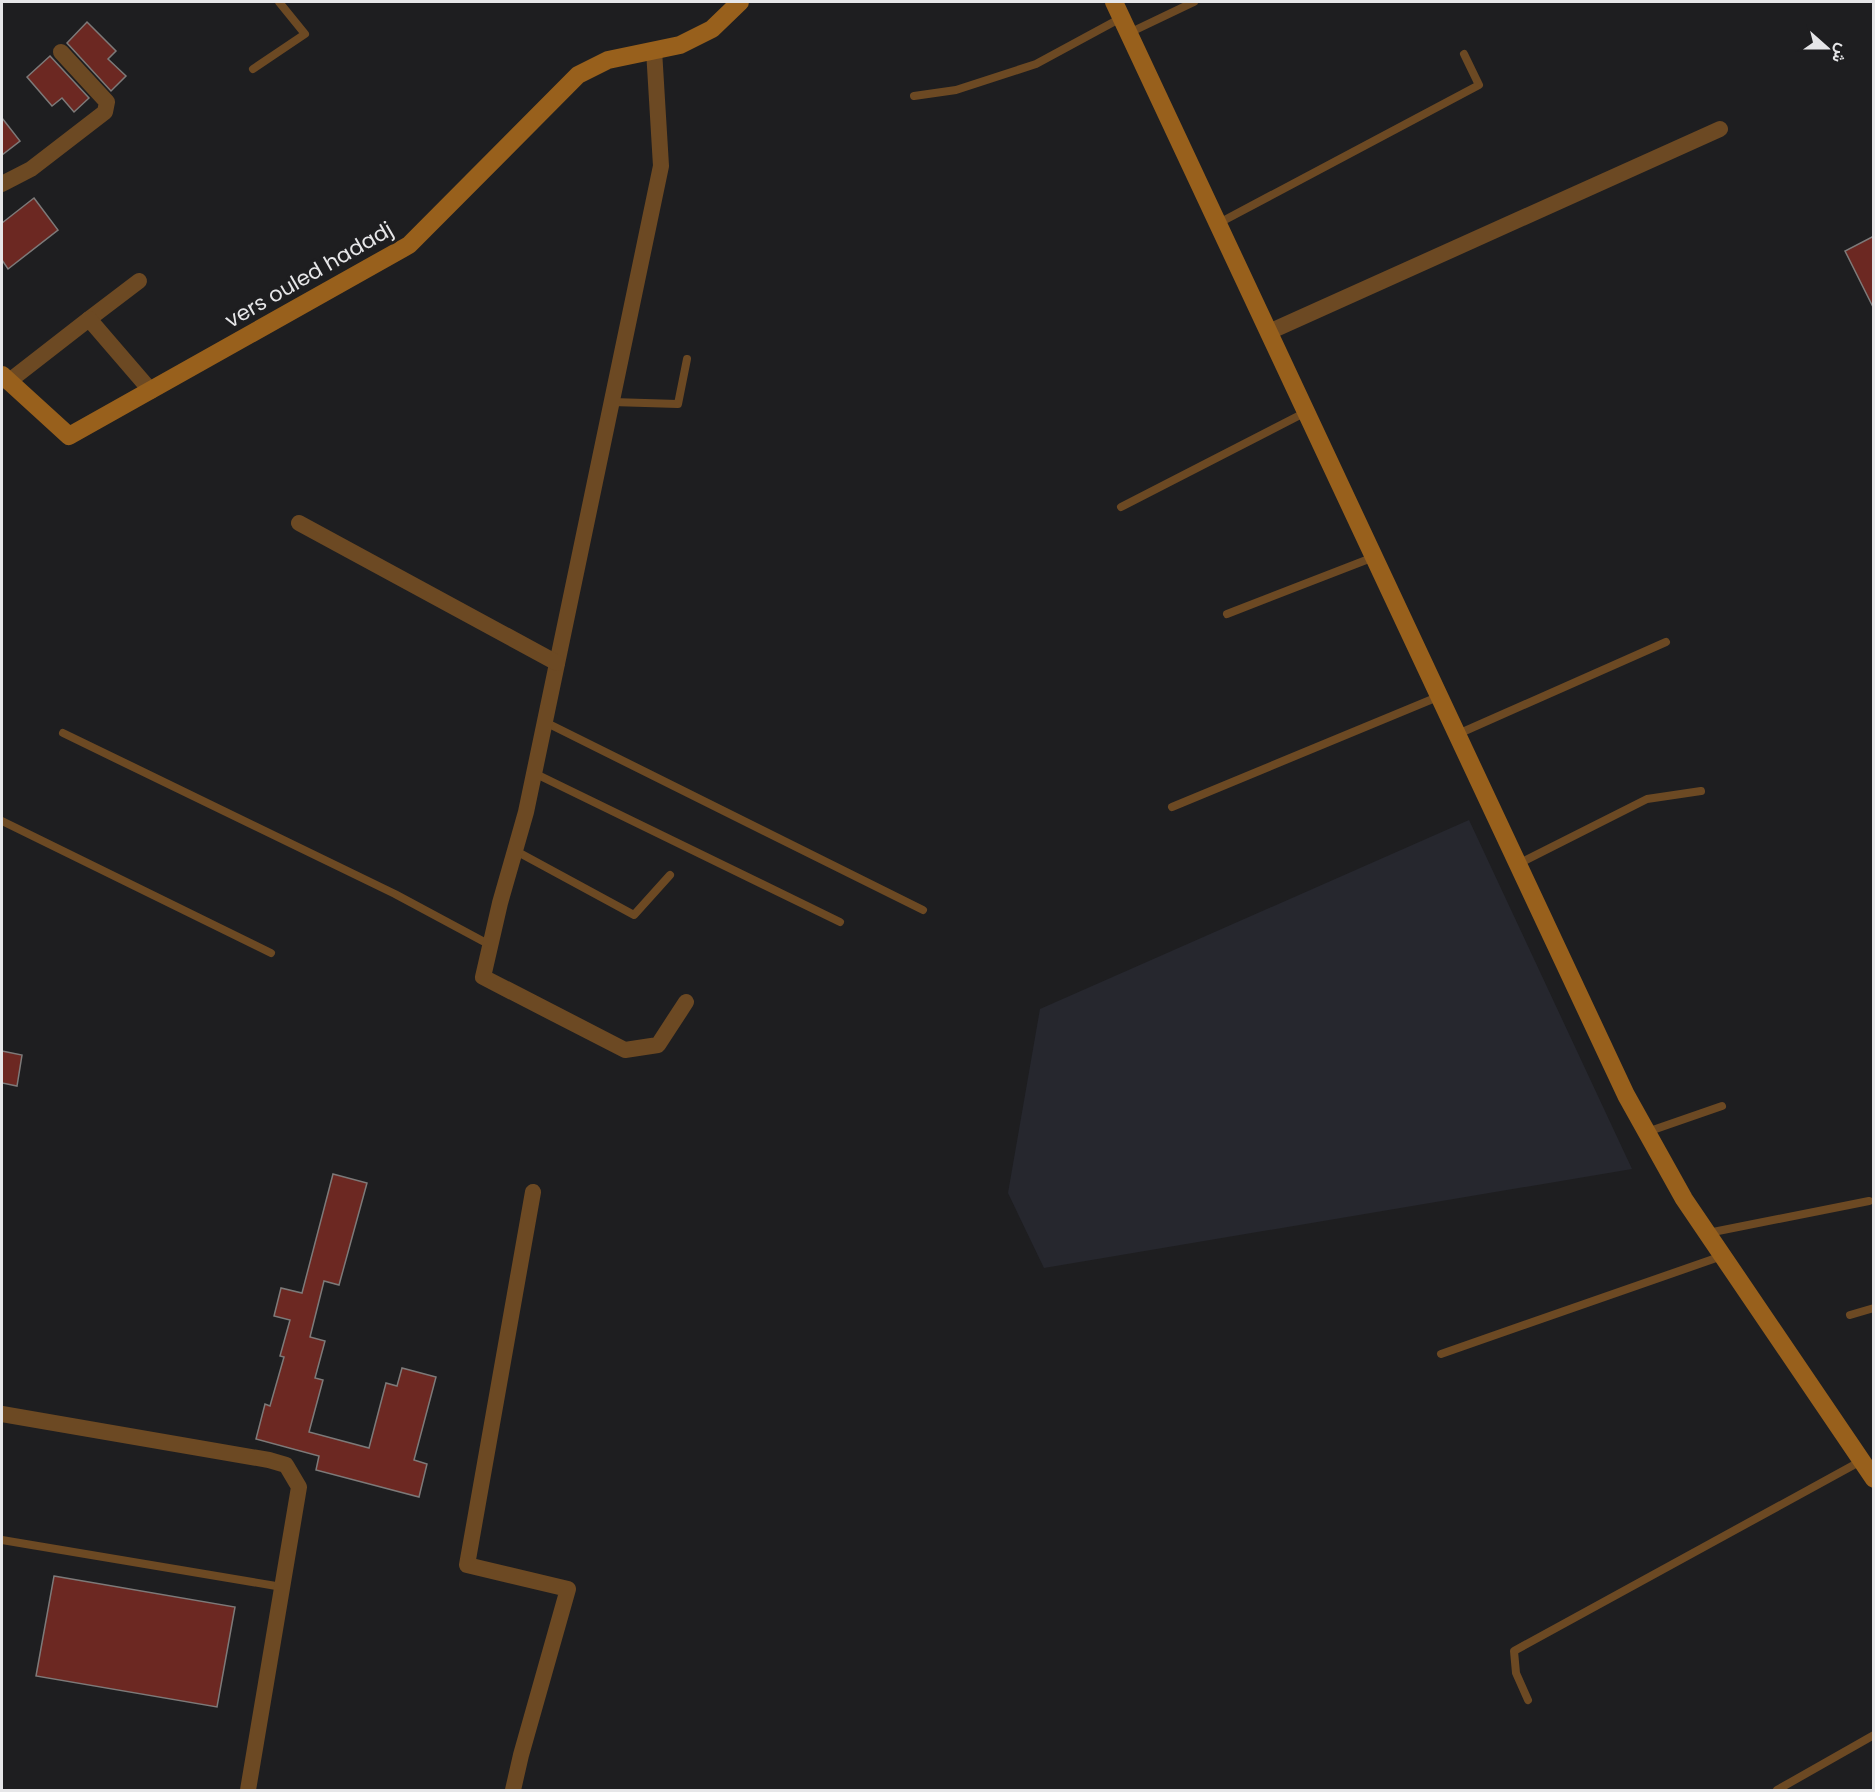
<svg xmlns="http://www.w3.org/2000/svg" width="1875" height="1792" font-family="Poppins,Vazirmatn,sans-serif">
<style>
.built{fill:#26272e}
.building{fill:#6c2822;stroke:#7d7a79;stroke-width:1.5}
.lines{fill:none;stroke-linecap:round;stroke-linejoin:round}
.lane{stroke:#6c4923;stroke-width:8}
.street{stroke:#6c4923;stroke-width:16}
.secondary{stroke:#98601c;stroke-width:18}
.labels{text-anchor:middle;stroke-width:6;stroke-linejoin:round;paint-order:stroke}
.street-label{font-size:21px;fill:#e6e6e8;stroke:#1e1e20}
</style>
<rect width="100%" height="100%" fill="#1e1e20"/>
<polygon class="built" points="1469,820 1632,1169 1044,1268 1008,1193 1040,1009"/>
<g class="building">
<polygon points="87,22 116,51 108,59 126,76 111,91 67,43"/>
<polygon points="50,56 89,98 74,112 62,98 52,106 27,77"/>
<polygon points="2,118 20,141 2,155"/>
<polygon points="34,198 58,230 8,269 2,260 2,223"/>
<polygon points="1874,236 1874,309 1845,251"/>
<polygon points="2,1051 22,1055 17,1086 2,1083"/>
<polygon points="333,1174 367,1183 339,1285 324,1281 310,1337 325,1341 315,1378 323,1380 309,1432 369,1448 386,1383 397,1386 402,1368 436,1377 414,1460 427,1464 419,1497 316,1470 319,1456 256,1439 265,1404 270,1406 284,1357 280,1356 290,1320 274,1316 281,1288 302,1293"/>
<polygon points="54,1576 235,1607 217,1707 36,1676"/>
</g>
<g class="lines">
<g class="lane">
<polyline points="1129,33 1194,2"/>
<polyline points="253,69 305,34 279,2"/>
<polyline points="914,96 956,90 1036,64 1121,18"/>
<polyline points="1219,223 1479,85 1464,54"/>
<polyline points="612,402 678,404 687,359"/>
<polyline points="1121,507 1306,412"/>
<polyline points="1227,614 1374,557"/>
<polyline points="545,722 923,910"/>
<polyline points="63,733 395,894 490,945"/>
<polyline points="1458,734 1666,642"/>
<polyline points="534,773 840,922"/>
<polyline points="1172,807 1440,696"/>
<polyline points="2,821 271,953"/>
<polyline points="516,851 634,915 670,875"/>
<polyline points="1518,864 1647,799 1701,791"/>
<polyline points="1647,1132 1722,1106"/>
<polyline points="1708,1233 1869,1201"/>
<polyline points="1850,1315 1874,1308"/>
<polyline points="1441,1354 1722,1256"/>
<polyline points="2,1540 282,1587"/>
<polyline points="1528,1700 1516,1673 1514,1651 1861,1461"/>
<polyline points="1777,1790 1874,1735"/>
</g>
<g class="street">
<polyline points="654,50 661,166 526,812 500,903 483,977 625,1050 658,1045 686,1002"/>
<polyline points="2,184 31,169 105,112 107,102 61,52"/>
<polyline points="89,319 139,281"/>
<polyline points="1269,332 1720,129"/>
<polyline points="8,382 89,319 151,391"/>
<polyline points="299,523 557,663"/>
<polyline points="2,1414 269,1460 286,1465 299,1487 248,1790"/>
<polyline points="513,1790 521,1755 568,1589 467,1565 533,1192"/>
</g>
<g class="secondary">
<polyline points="1114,2 1626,1095 1684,1199 1874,1479"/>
<polyline points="2,375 69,436 409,245 578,75 608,60 680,45 712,29 740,2"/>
</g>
</g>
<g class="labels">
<g class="street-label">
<text transform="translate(309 275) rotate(-30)" y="7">vers ouled hadadj</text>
</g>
</g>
<rect width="1875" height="1792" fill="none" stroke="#e6e6e8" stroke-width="6"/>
<g transform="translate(1827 48) rotate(111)" stroke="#1e1e20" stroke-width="4.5" paint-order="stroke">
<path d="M0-4.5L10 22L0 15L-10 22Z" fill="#e6e6e8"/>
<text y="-9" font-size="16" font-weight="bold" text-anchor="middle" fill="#e6e6e8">ش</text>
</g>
</svg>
